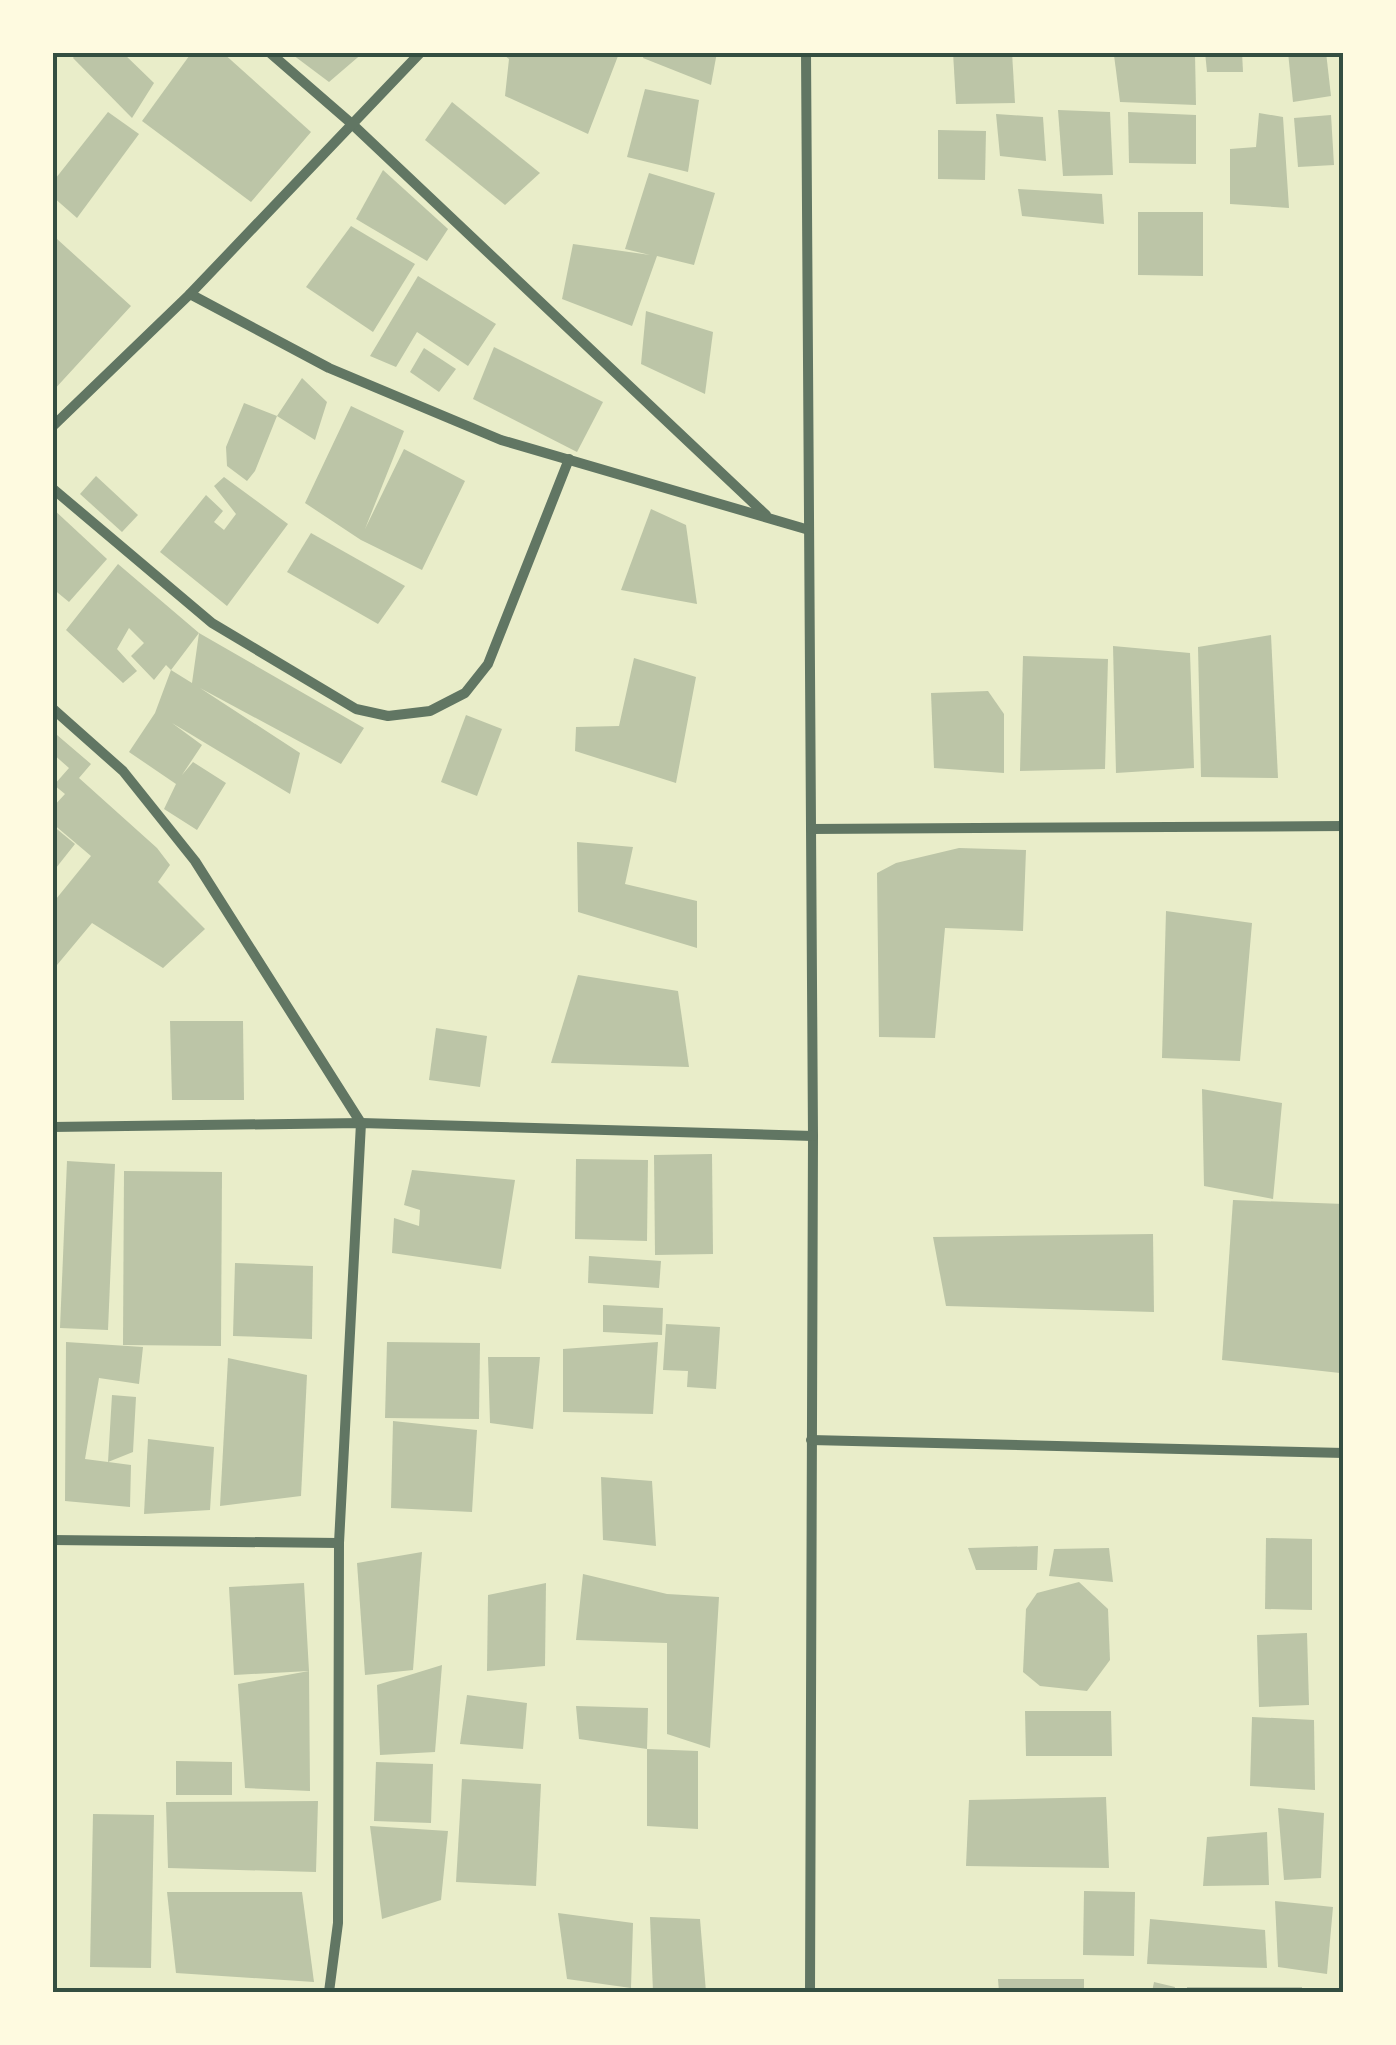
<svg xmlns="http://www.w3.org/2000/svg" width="1396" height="2045" font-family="Rubik,sans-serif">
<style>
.building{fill:#bcc5a7}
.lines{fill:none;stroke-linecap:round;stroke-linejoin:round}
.minor{stroke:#617663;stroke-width:10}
.neatline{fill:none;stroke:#344e41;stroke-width:4}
</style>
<rect width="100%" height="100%" fill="#e9edc9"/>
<g class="building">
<polygon points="77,52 122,52 154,83 132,118 73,58"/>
<polygon points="192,52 222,52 311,132 251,202 142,121"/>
<polygon points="289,52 364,52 329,82"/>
<polygon points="500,52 613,52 618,56 588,134 505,96 509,59"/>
<polygon points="645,52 717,52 711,85 643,58"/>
<polygon points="953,52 1012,52 1015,103 956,104"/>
<polygon points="1205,52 1242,52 1243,72 1207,72"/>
<polygon points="1288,52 1326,52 1331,96 1293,102"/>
<polygon points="1195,54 1196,105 1120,102 1114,55"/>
<polygon points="645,89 699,100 688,172 627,157"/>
<polygon points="452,102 540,173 505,205 425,140"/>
<polygon points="1058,110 1110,112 1113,175 1063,176"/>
<polygon points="108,112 139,134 77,218 52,196 52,183"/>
<polygon points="1128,112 1196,115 1196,164 1129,163"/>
<polygon points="1259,113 1283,117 1289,208 1230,204 1230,149 1256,147"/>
<polygon points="996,114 1043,117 1046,161 1000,156"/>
<polygon points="1331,115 1334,165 1298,167 1294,118"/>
<polygon points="938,130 986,131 985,180 938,179"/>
<polygon points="383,170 448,229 427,261 356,219"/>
<polygon points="649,173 715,193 694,265 657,256 632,326 562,299 573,244 650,255 625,249"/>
<polygon points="1018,189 1102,194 1104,224 1022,216"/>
<polygon points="1138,212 1203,212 1203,276 1138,275"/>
<polygon points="351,226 415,264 373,332 306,287"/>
<polygon points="57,239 131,306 52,392 52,332 57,328 52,324 52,244"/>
<polygon points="418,276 496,324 468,366 417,332 396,367 370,356"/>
<polygon points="646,311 713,332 705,394 641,364"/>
<polygon points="494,347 603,402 577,452 473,399"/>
<polygon points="424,348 456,369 439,392 410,372"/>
<polygon points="302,378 327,402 315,440 277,416 255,471 247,481 227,466 226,447 244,403 277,416"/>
<polygon points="351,406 404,431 365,529 404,449 465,481 422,570 361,540 305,503"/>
<polygon points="96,476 138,515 122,532 80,494"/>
<polygon points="224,477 288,524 227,606 160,552 206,495 223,511 214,522 224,530 236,514 214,486"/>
<polygon points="52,508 107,559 69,602 52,588"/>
<polygon points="651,509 686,525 697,604 621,590"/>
<polygon points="311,533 405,586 378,624 287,572"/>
<polygon points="118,564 199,633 171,670 166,665 154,680 131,656 144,643 129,628 117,649 137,671 123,683 66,630"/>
<polygon points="199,633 364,728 341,764 200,688 300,753 290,794 172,723 202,745 182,775 193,762 226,783 197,830 164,809 176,784 129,752 155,713 171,670 192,683"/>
<polygon points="1271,635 1278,778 1201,777 1198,647"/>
<polygon points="1113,646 1190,653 1194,768 1116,773"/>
<polygon points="1023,656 1108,659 1105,769 1020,771"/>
<polygon points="634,658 696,677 676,783 575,751 576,727 619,726"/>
<polygon points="988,691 1004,714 1004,773 934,768 931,693"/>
<polygon points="466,715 502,729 477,796 441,782"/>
<polygon points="57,735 91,764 79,778 157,848 170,865 158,882 205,929 163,968 92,923 52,971 52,904 91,856 52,823 52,808 65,794 54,785 69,768 52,753 52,740"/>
<polygon points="52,825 75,844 52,873"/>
<polygon points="577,842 633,847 625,884 697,901 697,948 578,912"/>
<polygon points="959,848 1026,850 1023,931 945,928 935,1038 879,1037 877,873 896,863"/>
<polygon points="1166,911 1252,923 1240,1061 1162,1058"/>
<polygon points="578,975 678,991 689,1067 551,1063"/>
<polygon points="170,1021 243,1021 244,1100 172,1100"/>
<polygon points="436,1028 487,1036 480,1087 429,1080"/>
<polygon points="1202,1089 1282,1103 1273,1199 1204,1186"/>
<polygon points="712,1154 713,1254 655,1255 654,1155"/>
<polygon points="576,1159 648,1160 647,1241 575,1239"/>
<polygon points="67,1161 115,1164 108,1330 60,1328"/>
<polygon points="412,1170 515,1180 501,1269 392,1253 394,1218 419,1226 420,1210 404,1205"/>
<polygon points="124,1171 222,1172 221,1346 123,1345"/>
<polygon points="1233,1200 1344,1204 1344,1325 1340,1373 1222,1360"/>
<polygon points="1153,1234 1154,1312 946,1306 933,1237"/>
<polygon points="589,1256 661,1261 659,1288 588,1283"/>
<polygon points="235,1263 313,1266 312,1339 233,1336"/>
<polygon points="603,1305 663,1308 662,1335 603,1332"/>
<polygon points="666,1324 720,1327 716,1389 687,1387 688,1371 663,1370"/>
<polygon points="66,1342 143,1347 139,1384 99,1378 85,1459 108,1462 112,1395 136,1397 133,1452 108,1462 131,1465 130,1507 65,1501"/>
<polygon points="387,1342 480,1343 479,1419 385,1418"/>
<polygon points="658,1342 653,1414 563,1412 563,1349"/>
<polygon points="488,1357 540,1357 533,1429 490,1423"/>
<polygon points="228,1358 307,1375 301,1496 220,1506"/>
<polygon points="393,1421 477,1430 472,1512 391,1508"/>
<polygon points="148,1439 214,1447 210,1510 144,1514"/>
<polygon points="601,1477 652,1481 656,1546 603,1540"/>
<polygon points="1266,1538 1312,1539 1312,1610 1265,1609"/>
<polygon points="1038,1546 1037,1570 976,1570 968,1548"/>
<polygon points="1109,1548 1113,1582 1049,1576 1054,1549"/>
<polygon points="422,1552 413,1670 365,1675 357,1563"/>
<polygon points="583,1574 667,1594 719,1597 710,1748 667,1734 667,1643 576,1640"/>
<polygon points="1079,1582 1108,1609 1110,1660 1087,1691 1040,1686 1023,1672 1026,1609 1037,1593"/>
<polygon points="304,1583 309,1671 310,1791 245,1788 238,1684 309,1671 234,1675 229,1587"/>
<polygon points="546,1583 545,1666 487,1671 488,1595"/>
<polygon points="1307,1633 1309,1705 1259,1707 1257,1635"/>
<polygon points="442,1665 435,1752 380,1755 377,1685"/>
<polygon points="467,1695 527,1703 523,1749 460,1744"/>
<polygon points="576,1706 648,1708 647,1749 579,1739"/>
<polygon points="1025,1711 1111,1711 1112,1756 1026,1756"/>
<polygon points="1252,1717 1314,1720 1315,1790 1250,1786"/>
<polygon points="647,1749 698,1751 698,1829 647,1826"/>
<polygon points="176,1761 232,1762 232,1795 176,1795"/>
<polygon points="376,1762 433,1764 431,1823 374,1821"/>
<polygon points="462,1779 541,1784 536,1886 456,1882"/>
<polygon points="1106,1797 1109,1868 966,1866 969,1800"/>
<polygon points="318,1801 316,1872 168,1868 166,1802"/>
<polygon points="1278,1808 1324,1813 1321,1878 1284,1880"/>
<polygon points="93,1814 154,1815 151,1968 90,1967"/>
<polygon points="370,1826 448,1831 441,1900 382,1919"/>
<polygon points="1267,1832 1269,1885 1203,1886 1207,1837"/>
<polygon points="1084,1891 1135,1892 1134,1956 1083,1955"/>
<polygon points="167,1892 302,1892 314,1982 176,1973"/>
<polygon points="1275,1901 1333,1907 1327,1974 1278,1967"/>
<polygon points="558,1913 633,1923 631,1988 567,1979"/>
<polygon points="650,1917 700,1919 706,1992 653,1992"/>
<polygon points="1150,1919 1265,1930 1267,1968 1147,1964"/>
<polygon points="998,1979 1084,1979 1084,1992 999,1992"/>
<polygon points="1154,1982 1175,1987 1174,1992 1152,1992"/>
<rect x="1187" y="1987" width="115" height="5"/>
</g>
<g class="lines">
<g class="minor">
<polyline points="269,52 352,124 766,515"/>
<polyline points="806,52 813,1136 810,1992"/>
<polyline points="190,294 421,52"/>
<polyline points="52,427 190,294 329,368 501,440 809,530"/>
<polyline points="52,488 212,623 356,709 388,716 430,711 465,693 488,664 569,459"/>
<polyline points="52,708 123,771 195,861 361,1123 339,1543 338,1923 329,1992"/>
<polyline points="811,829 1344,826"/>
<polyline points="52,1127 361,1123 813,1136"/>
<polyline points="811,1440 1344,1453"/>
<polyline points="52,1540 339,1543"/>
</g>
</g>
<rect width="1396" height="2045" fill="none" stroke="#fefae0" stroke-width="110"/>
<rect x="55" y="55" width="1286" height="1935" class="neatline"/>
</svg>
